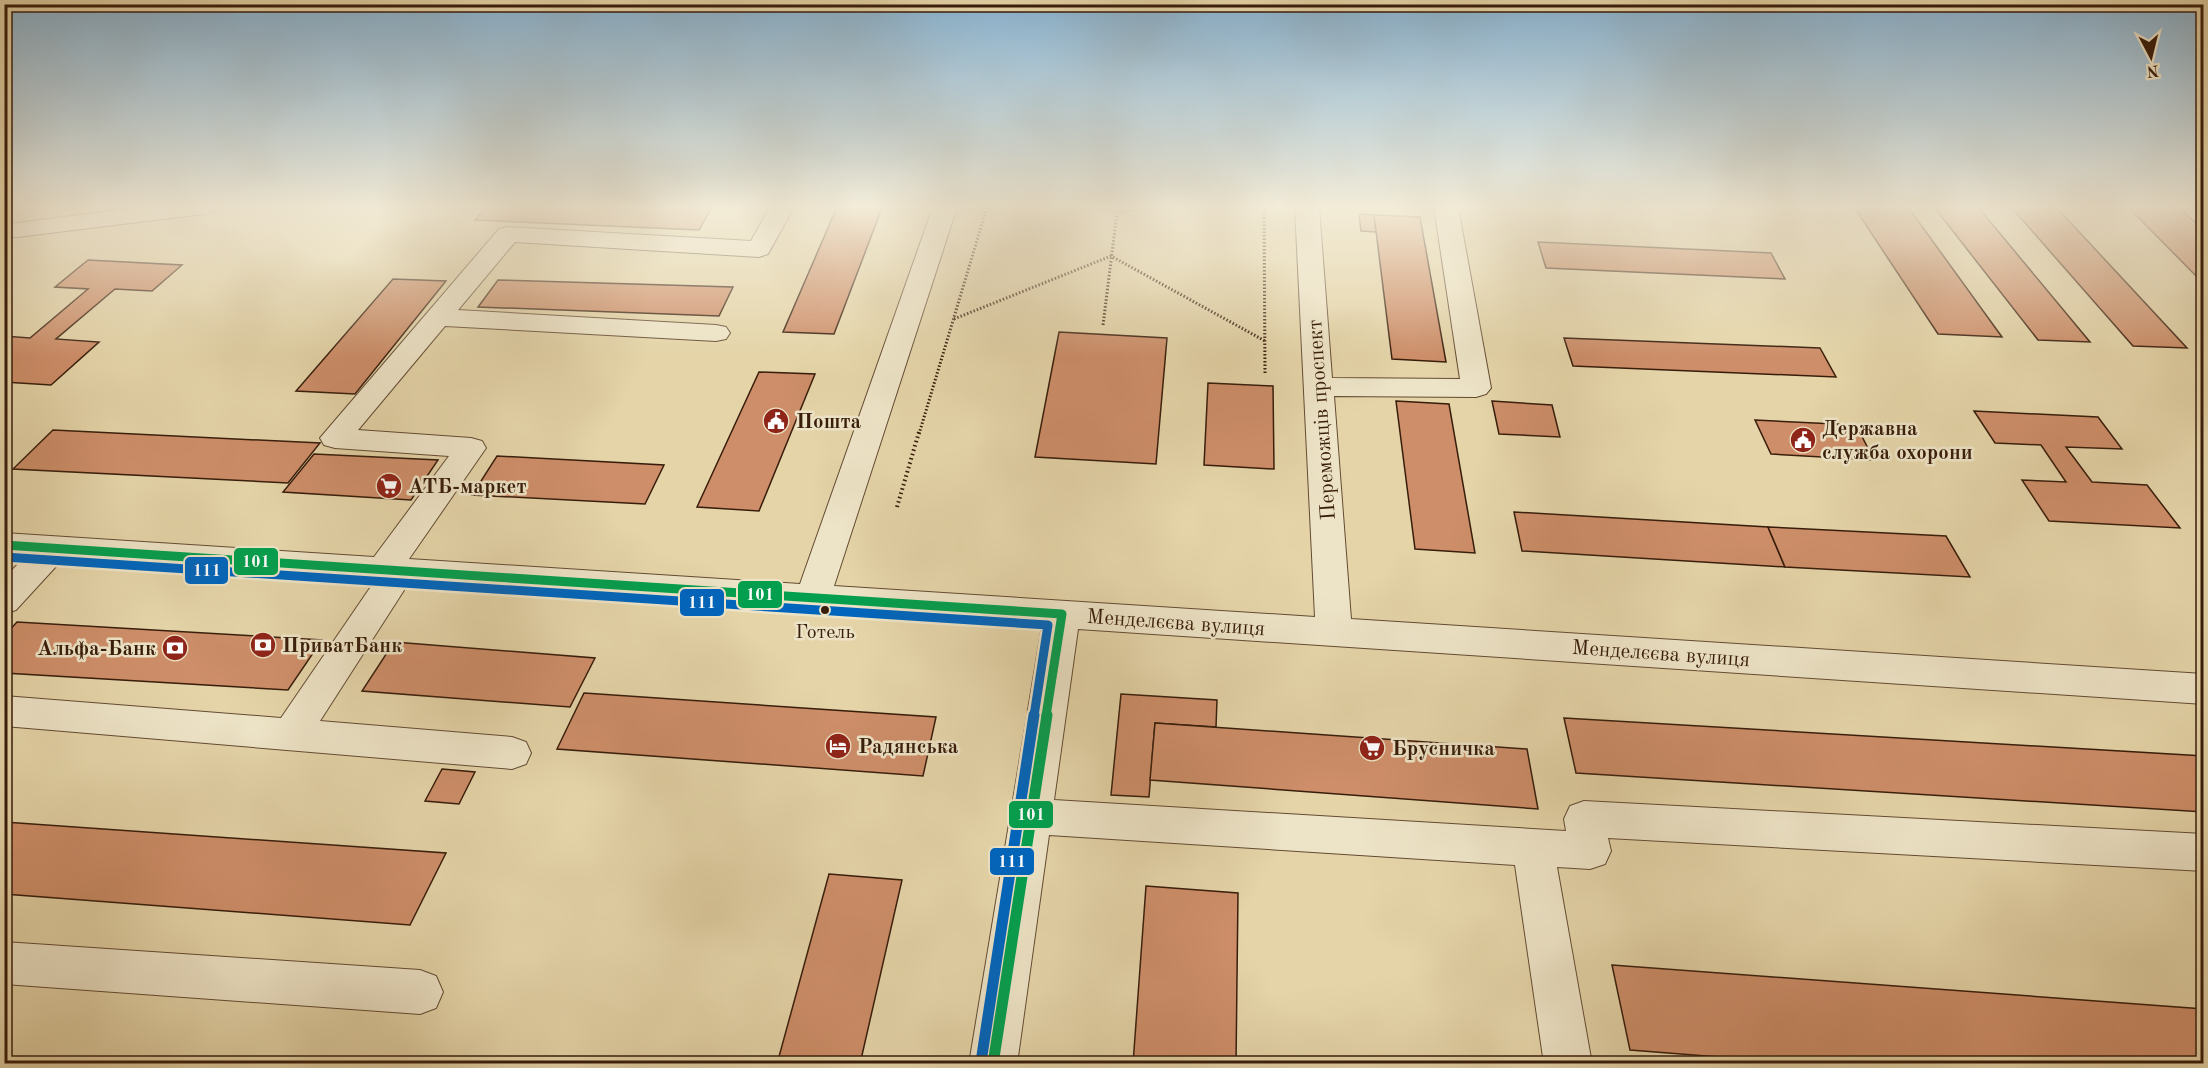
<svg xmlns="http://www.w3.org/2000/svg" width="2208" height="1068" font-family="'Old Standard TT',serif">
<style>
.building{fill:#cd8e69;stroke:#381d0b;stroke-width:1.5}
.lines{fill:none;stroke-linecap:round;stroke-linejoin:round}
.minor-casing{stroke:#634b32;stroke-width:2}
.path-far1{stroke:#381d0b;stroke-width:3;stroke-dasharray:1.5 2;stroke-linecap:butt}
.path{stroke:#381d0b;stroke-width:4;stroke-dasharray:1.5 3;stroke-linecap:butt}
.minor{fill:#ede3c6;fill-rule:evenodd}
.bus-1-far1-casing{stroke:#ede3c6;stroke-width:14}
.bus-1-casing{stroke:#ede3c6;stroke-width:16}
.bus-2-far1-casing{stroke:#ede3c6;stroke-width:14}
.bus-2-casing{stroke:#ede3c6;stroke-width:16}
.bus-1-far1{stroke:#039f4e;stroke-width:9}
.bus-1{stroke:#039f4e;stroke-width:11}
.bus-2-far1{stroke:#0065bd;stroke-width:9}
.bus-2{stroke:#0065bd;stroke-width:11}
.bus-dot{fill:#381d0b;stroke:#ede3c6;stroke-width:2}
.labels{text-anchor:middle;stroke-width:5;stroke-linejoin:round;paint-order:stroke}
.bus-label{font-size:20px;fill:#381d0b;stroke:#ede3c6}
.street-label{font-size:21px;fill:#381d0b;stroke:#ede3c6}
.poi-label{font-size:21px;font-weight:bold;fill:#381d0b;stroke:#ede3c6;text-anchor:start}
.line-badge{stroke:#ede3c6;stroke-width:2}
.badge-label{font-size:16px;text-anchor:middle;font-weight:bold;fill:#fff}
</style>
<rect width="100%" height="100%" fill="#e4d4a8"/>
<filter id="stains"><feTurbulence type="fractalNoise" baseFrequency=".00333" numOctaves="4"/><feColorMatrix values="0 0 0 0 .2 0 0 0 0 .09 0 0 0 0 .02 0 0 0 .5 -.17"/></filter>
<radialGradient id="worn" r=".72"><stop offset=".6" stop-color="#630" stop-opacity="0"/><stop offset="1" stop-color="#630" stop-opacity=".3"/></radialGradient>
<g class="building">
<polygon points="486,207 712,207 699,230 475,220"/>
<polygon points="837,207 882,208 834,334 783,332"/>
<polygon points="1854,207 1908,207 2002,337 1938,334"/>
<polygon points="1934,207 1978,207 2090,342 2038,340"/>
<polygon points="2011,207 2056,207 2187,348 2133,346"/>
<polygon points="2128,207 2179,207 2204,231 2204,284"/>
<polygon points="1359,214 1374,215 1376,232 1361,231"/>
<polygon points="1374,215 1420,217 1446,362 1392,359"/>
<polygon points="1538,242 1771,253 1785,279 1546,268"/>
<polygon points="88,260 182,265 152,291 115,289 56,339 99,342 51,385 4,382 4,336 30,338 88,289 55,287"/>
<polygon points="393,279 446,281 355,394 296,391"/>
<polygon points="498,280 733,287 719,316 478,307"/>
<polygon points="1059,332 1167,338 1156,464 1035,457"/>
<polygon points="1564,338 1820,348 1836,377 1573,366"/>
<polygon points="759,372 815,374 759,511 697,507"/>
<polygon points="1208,383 1273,386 1274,469 1204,465"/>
<polygon points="1396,401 1449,404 1475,553 1415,549"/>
<polygon points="1492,401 1552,405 1560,437 1499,434"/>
<polygon points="1974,411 2098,417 2122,449 2066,447 2092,482 2147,485 2180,528 2049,521 2022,480 2066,482 2041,445 1995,443"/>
<polygon points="1755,420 1856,425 1874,460 1771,454"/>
<polygon points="53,430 320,443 288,483 13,469"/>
<polygon points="314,454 438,460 411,500 283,492"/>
<polygon points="497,456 664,465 645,504 472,495"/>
<polygon points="1514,512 1768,527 1785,567 1522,551"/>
<polygon points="1768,527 1946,536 1970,577 1785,567"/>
<polygon points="17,622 322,640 288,690 4,673 4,636"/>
<polygon points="394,642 595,658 570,707 362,691"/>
<polygon points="584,693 936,717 923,776 557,749"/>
<polygon points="1121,694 1217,700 1216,727 1155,723 1149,797 1111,795"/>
<polygon points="1564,718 2204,756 2204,812 1576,773"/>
<polygon points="1155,723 1527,749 1538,809 1150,780"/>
<polygon points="442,769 475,772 459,804 425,801"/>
<polygon points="4,822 446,853 410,925 4,894"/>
<polygon points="829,874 902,880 860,1064 777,1064"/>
<polygon points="1146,886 1238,893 1236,1064 1133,1064"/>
<polygon points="1612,965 2204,1009 2204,1064 1809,1064 1630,1050"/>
</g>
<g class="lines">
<g class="minor-casing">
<g id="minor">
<polygon points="143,207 216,207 213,212 204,214 17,237 4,236 4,222 17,223"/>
<polygon points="770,207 794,207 768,254 759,257 515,242 458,310 716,325 726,327 730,333 726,339 716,341 445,326 358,430 471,438 482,441 486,448 409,559 800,584 933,207 957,207 834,586 1315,617 1295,207 1319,207 1332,378 1460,379 1434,207 1458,207 1491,388 1486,394 1476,397 1334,396 1351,619 2204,674 2204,704 1078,629 1054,800 1566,831 1564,819 1570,806 1584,801 2204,834 2204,871 1608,838 1611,851 1605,864 1590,869 1557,867 1592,1064 1544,1064 1515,865 1049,835 1017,1064 969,1064 1042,626 408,584 320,721 512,737 526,742 531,753 526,764 512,769 4,726 4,696 281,718 374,582 61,561 16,610 4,614 4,578 24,558 4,557 4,533 374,557 449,456 335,448 324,445 320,438 499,229 508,227 751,241"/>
<polygon points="4,942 420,970 436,976 443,992 436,1008 420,1014 4,984"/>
</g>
</g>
<g class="path-far1">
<polyline points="1094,207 1121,213 1147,207"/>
<polyline points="1264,207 1265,374"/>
<polyline points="954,319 1111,256 1265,341"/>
<polyline points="1103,325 1117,213"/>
<polyline points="919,434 987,207"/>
</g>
<polyline class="path" points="897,507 919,432"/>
<use href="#minor" class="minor"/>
<g class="bus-1-far1-casing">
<polyline id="bus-1-far1" points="4,545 1062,614 1046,716"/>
</g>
<g class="bus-1-casing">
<polyline id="bus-1" points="993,1064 1047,715"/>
</g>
<g class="bus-2-far1-casing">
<polyline id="bus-2-far1" points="4,557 1048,625 1034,716"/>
</g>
<g class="bus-2-casing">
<polyline id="bus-2" points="981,1062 1034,715"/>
</g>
<use href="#bus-1-far1" class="bus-1-far1"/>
<use href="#bus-1" class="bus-1"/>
<use href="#bus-2-far1" class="bus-2-far1"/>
<use href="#bus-2" class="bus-2"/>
</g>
<linearGradient id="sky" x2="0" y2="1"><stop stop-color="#89b4d3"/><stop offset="0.58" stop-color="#f3ecd8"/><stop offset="1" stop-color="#f3ecd8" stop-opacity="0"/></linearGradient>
<rect width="2208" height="357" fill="url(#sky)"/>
<defs>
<g id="civic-disc" transform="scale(1.35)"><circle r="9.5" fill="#8f2418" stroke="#ede3c6"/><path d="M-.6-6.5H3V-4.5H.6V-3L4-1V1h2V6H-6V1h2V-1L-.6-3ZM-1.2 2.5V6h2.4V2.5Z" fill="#fff"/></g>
<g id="supermarket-disc" transform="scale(1.35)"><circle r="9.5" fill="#8f2418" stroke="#ede3c6"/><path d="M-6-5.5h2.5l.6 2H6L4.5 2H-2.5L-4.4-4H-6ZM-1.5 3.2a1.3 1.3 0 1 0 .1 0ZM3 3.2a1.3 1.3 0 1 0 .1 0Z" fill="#fff"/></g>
<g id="bank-disc" transform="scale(1.35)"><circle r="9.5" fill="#8f2418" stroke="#ede3c6"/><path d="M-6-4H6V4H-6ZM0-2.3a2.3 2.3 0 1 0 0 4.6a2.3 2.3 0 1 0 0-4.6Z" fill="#fff"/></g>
<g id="hotel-disc" transform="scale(1.35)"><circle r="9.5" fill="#8f2418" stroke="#ede3c6"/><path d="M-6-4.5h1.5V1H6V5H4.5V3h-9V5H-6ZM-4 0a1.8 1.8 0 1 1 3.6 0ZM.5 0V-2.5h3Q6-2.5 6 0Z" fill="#fff"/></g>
</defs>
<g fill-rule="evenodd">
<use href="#civic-disc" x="776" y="421"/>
<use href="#civic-disc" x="1803" y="440"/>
<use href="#supermarket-disc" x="389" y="486"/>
<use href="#bank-disc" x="263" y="645"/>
<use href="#bank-disc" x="175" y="648"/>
<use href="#hotel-disc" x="838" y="746"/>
<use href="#supermarket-disc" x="1372" y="748"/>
</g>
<circle class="bus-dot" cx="825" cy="610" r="5"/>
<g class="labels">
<g class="bus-label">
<text x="825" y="638">Готель</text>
</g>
<g class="street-label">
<text transform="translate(1321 420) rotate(-94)" y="7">Переможців проспект</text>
<text transform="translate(1176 622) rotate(4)" y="7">Менделєєва вулиця</text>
<text transform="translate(1661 653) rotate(4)" y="7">Менделєєва вулиця</text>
</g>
<g class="poi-label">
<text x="796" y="428">Пошта</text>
<text x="1822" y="435">Державна<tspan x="1822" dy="24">служба охорони</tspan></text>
<text x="408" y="493">АТБ-маркет</text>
<text x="282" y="652">ПриватБанк</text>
<text x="156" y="655" text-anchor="end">Альфа-Банк</text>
<text x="858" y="753">Радянська</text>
<text x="1392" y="755">Брусничка</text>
</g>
</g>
<g class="line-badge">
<rect x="233" y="547" width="46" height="29" rx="6" fill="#039f4e"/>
<rect x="184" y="556" width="45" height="29" rx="6" fill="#0065bd"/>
<rect x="737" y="580" width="46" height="29" rx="6" fill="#039f4e"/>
<rect x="679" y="588" width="46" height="29" rx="6" fill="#0065bd"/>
<rect x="1008" y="800" width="46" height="29" rx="6" fill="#039f4e"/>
<rect x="989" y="847" width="46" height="29" rx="6" fill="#0065bd"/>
</g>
<g class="badge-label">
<text x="256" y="567">101</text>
<text x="207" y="576">111</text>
<text x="760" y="600">101</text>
<text x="702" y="608">111</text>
<text x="1031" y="820">101</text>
<text x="1012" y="867">111</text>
</g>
<rect width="2208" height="1068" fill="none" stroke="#e4d4a8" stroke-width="24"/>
<rect x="6" y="6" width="2196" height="1056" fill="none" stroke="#381d0b" stroke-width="3"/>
<rect x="12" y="12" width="2184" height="1044" fill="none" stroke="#381d0b" stroke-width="1.5"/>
<g transform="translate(2151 57) rotate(173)" stroke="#ede3c6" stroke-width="4.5" paint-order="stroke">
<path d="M0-4.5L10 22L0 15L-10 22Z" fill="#381d0b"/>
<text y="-9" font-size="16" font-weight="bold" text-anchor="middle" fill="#381d0b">N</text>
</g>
<rect width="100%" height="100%" filter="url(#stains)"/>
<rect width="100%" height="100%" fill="url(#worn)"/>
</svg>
